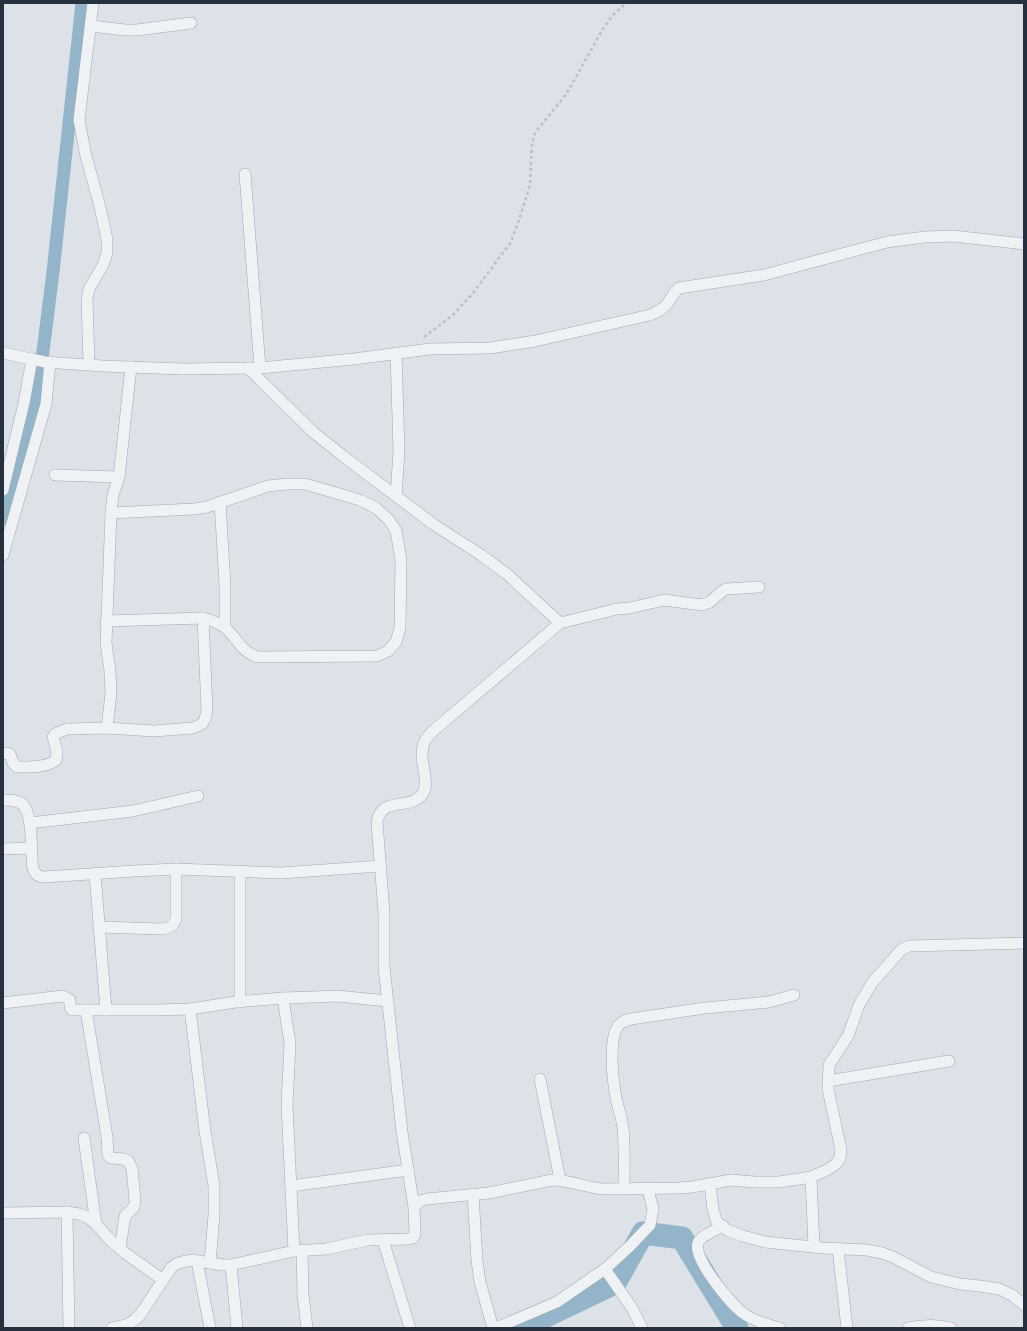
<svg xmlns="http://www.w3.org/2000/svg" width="1027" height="1331" font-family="Jost,sans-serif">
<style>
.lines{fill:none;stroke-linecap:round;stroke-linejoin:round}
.canal{stroke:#94b5c9;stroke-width:13}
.river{stroke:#94b5c9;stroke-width:23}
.minor-casing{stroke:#a1a9b1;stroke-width:12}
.path{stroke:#bac0c5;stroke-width:2.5;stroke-dasharray:3 3;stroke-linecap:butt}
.minor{stroke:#eff2f5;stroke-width:11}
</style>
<rect width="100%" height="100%" fill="#dce2e7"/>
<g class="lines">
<polyline class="canal" points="3,519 14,485 37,399 53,272 82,3"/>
<polyline class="river" points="521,1328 615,1283 643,1233 682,1238 737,1328"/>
<g class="minor-casing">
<g id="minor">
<polyline points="91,26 125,30 137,30 191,23"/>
<polyline points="245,174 260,368"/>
<path d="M3 353 45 362 103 366 182 369 260 368 354 359 430 349 490 348 535 341 650 315C656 312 663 310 667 304 672 298 672 294 679 288L764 275 887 242 925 237 953 236 1024 244"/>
<polyline points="396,353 399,451 396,496"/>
<polyline points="89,364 87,299 89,289 103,265 107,253 107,239 99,203 86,156 79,120 93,3"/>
<polyline points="248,368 313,432 343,456 433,524 481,555 507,574 560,623 617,609 630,608 664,600 702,605 710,602 720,593 726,589 759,587"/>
<polyline points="55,475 119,477"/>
<polyline points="3,490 24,403 32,359"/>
<polyline points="220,502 225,585 225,627"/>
<polyline points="3,555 46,404 50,362"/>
<path d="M106 621 203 618C211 620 217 622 224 627 237 637 239 650 257 657L377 656 388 651 396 642 400 628 401 560 396 531 389 520 376 508 360 500 305 484H287L268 486 207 507 194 509 111 513"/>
<polyline points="107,728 111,693 110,671 106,643 111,513 113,495 119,477 131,367"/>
<path d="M3 754 6 753 10 754 13 763 17 767C29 767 46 768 56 760L57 752 53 737 55 734 67 729 107 728 154 731 193 728 202 724 205 719 207 710 203 618"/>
<path d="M3 800C10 800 19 800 24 806 32 816 31 843 32 855 32 860 32 867 34 871 36 875 40 877 44 877L134 871 176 869 281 873 380 866"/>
<polyline points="30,823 133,811 198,796"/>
<polyline points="3,849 31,848"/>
<polyline points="240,872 240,1002"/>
<polyline points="95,874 106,1010"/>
<path d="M99 927 161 929C169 928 173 927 176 919V869"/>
<polyline points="283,998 290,1044 287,1105 294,1251"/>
<polyline points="3,1003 63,996 70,1000 70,1007 72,1010 155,1010 190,1009 236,1002 283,998 314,997 337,996 388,1001"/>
<polyline points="190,1009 205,1131 214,1186 214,1215 210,1263"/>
<polyline points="86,1010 107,1137 108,1155 111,1158 124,1159 128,1161 132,1168 135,1201 134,1207 125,1216 120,1248"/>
<polyline points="540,1079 560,1180"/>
<polyline points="828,1081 949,1061"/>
<polyline points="84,1138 96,1224"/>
<polyline points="811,1177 814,1247"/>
<polyline points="710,1184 713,1210 717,1222 727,1230 743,1236 765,1242 823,1248 867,1250 882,1253 893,1257 931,1277 960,1284 980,1286 999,1289 1012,1295 1024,1305"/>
<polyline points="291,1186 408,1170"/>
<path d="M624 1189C624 1169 625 1149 623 1128 622 1118 618 1108 616 1098 613 1081 608 1041 618 1026 621 1022 626 1020 631 1019L705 1008 769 1002 794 995"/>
<polyline points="473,1194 477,1261 480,1282 493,1328"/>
<path d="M414 1207 402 1132 384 967V913L377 822C381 795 413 811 423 793 431 780 416 757 425 741 427 737 430 734 433 731L560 623"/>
<polyline points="67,1212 69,1328"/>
<polyline points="3,1213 67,1212 79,1214 87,1217 96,1224 111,1241 125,1253 163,1280"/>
<path d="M723 1226C716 1230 700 1236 698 1243 692 1258 731 1304 743 1313 753 1321 768 1325 780 1328"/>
<polyline points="383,1240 410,1328"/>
<polyline points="838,1249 847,1328"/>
<polyline points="302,1251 303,1295 307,1328"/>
<polyline points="197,1261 210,1328"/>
<polyline points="231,1265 237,1328"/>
<polyline points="605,1269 632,1308 642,1328"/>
<path d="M112 1328C124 1326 132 1324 140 1315L171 1268 176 1264 182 1262 192 1260 223 1265H231L294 1251 326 1249 368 1240 408 1239 413 1238 415 1235 414 1207 420 1201 427 1199 489 1193 552 1180C569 1180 585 1187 602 1189L678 1188 692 1187 731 1180 754 1182H779L799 1179 811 1177 827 1170 836 1164 840 1158 841 1150 828 1089 829 1065 848 1036 859 1005 872 983 901 950 909 946 1024 943"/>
<polyline points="496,1328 557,1302 605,1269 630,1246 650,1225 653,1209 648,1189"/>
<path d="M908 1328C923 1325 936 1324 951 1328"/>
</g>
</g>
<polyline class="path" points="424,337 453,315 473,293 511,242 520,217 530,185 532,143 535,133 567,93 604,27 614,14 626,3"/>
<use href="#minor" class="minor"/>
</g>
<rect width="1027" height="1331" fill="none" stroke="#25313e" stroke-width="8"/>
</svg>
